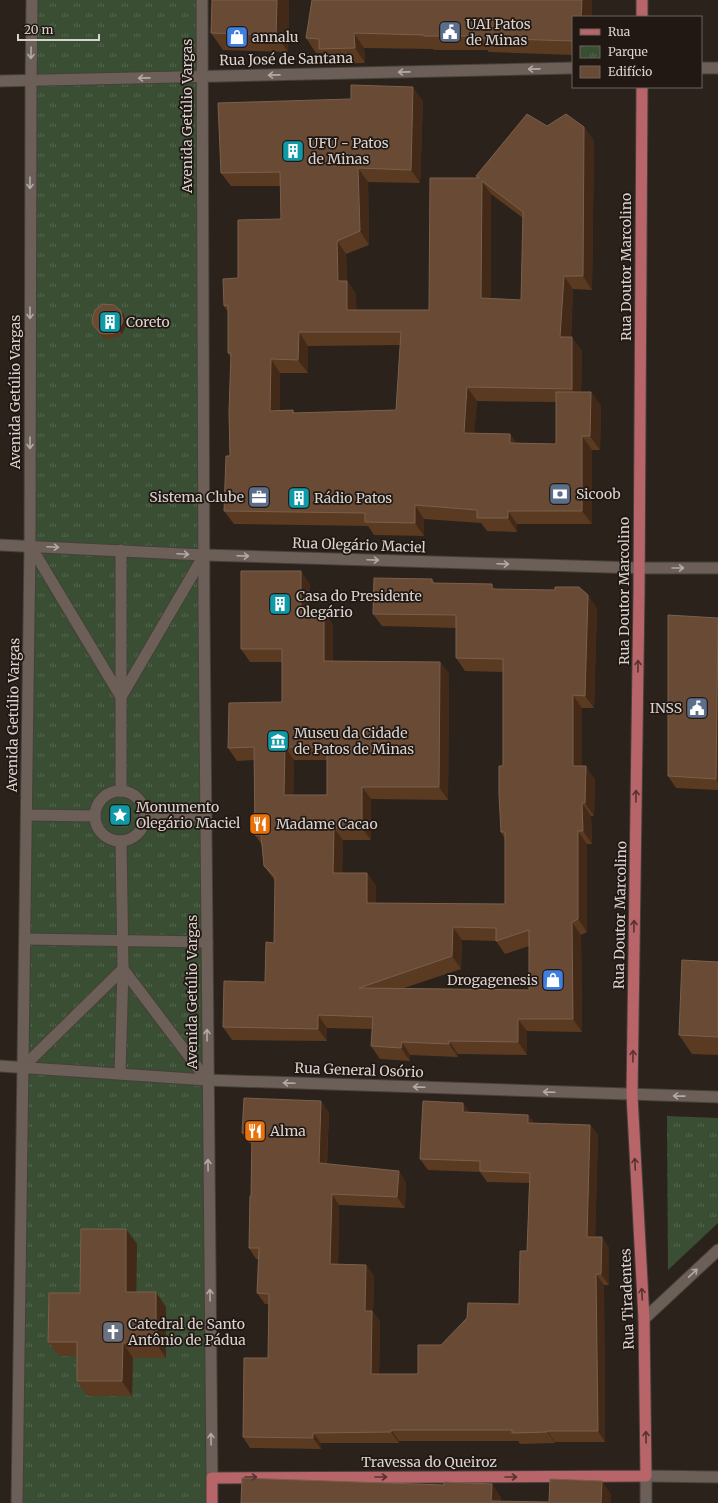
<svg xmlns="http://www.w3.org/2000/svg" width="718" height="1503" font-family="Merriweather,serif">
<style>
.park{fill:url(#park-tufts)}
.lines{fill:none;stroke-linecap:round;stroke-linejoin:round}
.pedestrian-casing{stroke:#473f3a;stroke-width:13}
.minor-casing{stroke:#473f3a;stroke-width:13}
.tertiary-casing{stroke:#473f3a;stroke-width:13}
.primary-casing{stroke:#473f3a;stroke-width:13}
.pedestrian{stroke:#6b5f58;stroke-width:11}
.minor{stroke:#6b5f58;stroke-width:11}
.tertiary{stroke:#6b5f58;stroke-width:11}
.primary{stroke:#b8656a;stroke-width:11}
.wall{fill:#5b3a22;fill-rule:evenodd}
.shaded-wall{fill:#422918}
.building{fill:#684a35;stroke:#7a604d;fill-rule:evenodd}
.oneway{stroke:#b2aaa5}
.oneway2{stroke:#563331}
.labels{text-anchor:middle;stroke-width:3.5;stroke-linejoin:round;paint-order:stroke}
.poi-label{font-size:14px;fill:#d9d3cf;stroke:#221813;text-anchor:start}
.street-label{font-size:14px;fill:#d9d3cf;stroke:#221813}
</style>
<defs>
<pattern id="park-tufts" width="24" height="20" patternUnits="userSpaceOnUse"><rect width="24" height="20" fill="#394e33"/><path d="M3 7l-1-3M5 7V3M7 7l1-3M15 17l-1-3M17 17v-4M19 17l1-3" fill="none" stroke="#556750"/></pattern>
</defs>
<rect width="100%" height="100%" fill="#2b221c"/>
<g class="park">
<polygon points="32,0 202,0 212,1503 17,1503"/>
<polygon points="667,1116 718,1118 718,1223 668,1270"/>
</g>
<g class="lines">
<g class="pedestrian-casing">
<g id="pedestrian">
<polyline points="30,545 121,697 204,555"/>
<polyline points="121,550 121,791"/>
<circle cx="120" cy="816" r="25"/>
<polyline points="27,815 95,816"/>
<polyline points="145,816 205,816"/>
<polyline points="25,939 207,942"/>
<polyline points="23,1067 123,969 207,1080"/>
<polyline points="120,1074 123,969 121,841"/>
</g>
</g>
<g class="minor-casing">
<g id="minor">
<polyline points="701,68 718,68"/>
<polyline points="0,81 573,68"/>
<polyline points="0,545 204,555 639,568 718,568"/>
<polyline points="0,1066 207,1080 718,1097"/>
<polyline points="644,1319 718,1250"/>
<polyline points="646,1476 718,1477"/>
</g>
</g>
<g class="tertiary-casing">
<g id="tertiary">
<polyline points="202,0 204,611 212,1478"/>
<polyline points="17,1503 30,545 31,81 32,0"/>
<polyline points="646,1503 646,1476"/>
</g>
</g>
<g class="primary-casing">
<g id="primary">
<polyline points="642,17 642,0"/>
<polyline points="212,1503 212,1478 646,1476 644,1319 632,1095 639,592 642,87"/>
</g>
</g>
<use href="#pedestrian" class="pedestrian"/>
<use href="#minor" class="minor"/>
<use href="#tertiary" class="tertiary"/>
<use href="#primary" class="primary"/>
</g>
<g class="wall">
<polygon points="289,0 288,52 223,50 211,33"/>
<polygon points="312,0 592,0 592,17 573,17 573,55 489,52 487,50 434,50 433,49 364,48 365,63 329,64 322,53 316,53 306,38"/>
<path d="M423 101 420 183 368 182 369 245 346 254 347 281 356 294V310H429L477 178 476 176 547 126 584 127 594 141 592 290 573 289 571 337 582 351 581 392H591L601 406 600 450H592V524H517V532L487 531 481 523 424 519V536L374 535 368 526 234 524 224 511 230 456 231 358 228 353V312L224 306 238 278 281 219 280 186H231L221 173ZM491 194 523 218 521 300 491 298ZM400 345 396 410 295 413 293 410H280V373H308V346ZM477 401 556 402V444L516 443 510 434 474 433Z"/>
<polygon points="121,311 124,315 126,325 122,334 118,337 108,339 103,337 93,325"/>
<path d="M432 579 435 583 492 584 495 589 597 608 594 708H582V766L595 779 594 816H591L592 844H587V932L581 935 582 1032 527 1031V1055L458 1054V1057L410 1055V1061L380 1059 371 1046 372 1029 327 1028V1041L232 1040 223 1027 265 982 274 943 275 881 264 866 262 845 255 835 254 760 237 761 228 748 282 702V662H250L241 649 310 584V612H324L333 625V661L440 662 449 674 448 800 371 799V840H343L342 873H367L376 886V903L505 904V839L501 832 503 766V672L465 671 456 658V628L382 626 373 614ZM294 760H327V795H293ZM462 940 496 941 505 954 529 946V990L404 988 461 969Z"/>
<polygon points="718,618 718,790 676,788 668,776"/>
<polygon points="718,962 718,1055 692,1054 679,1035"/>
<polygon points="329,1112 327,1164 406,1182 405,1208 339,1205 338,1264 366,1265 374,1276 373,1312 380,1321 379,1374 418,1374 441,1345 519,1304 527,1251 529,1183 487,1182 480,1172 428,1170 420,1159 470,1112 528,1115 534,1123 590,1125 598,1135 595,1237 602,1237 609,1248 609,1285 604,1285 605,1442 555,1442 555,1443 520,1444 518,1441 399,1441 399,1443 321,1443 321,1449 250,1448 243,1437 268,1358 269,1304 265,1304 257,1293 259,1259 256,1259 249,1248 251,1196 252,1143 249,1143 242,1133"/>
<polygon points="137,1244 136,1292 166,1307 166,1358 133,1358 132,1396 87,1396 77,1381 77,1356 59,1356 48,1342 80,1293"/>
</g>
<g class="shaded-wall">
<polygon points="277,0 289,0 288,52 276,35"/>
<polygon points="582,0 592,0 592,17 581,17"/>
<polygon points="354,33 364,48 365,63 355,48"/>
<polygon points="413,87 423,101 420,183 411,170"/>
<polygon points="584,127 594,141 592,290 583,276"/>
<polygon points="358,168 368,182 369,245 360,231"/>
<polygon points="482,181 491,194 491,311 481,298"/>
<polygon points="337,241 346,254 347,281 356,294 357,323 347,310 338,281"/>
<polygon points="564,276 573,289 570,351 560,337"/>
<polygon points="121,311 124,315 126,325 122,334 119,330"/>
<polygon points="299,332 308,346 308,373 298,360"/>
<polygon points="572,337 582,351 581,402 572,389"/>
<polygon points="271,359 280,373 280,424 270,411"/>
<polygon points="467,387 477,401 473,447 464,433"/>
<polygon points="591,392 601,406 600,450 590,436"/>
<polygon points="510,434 519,448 510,443"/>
<polygon points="582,436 592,450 592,524 582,511"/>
<polygon points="415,505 424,519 424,536 415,523"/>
<polygon points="508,511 517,524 517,532 508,518"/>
<polygon points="301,571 310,584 310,624 301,612"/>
<polygon points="492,584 501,597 492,589"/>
<polygon points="588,595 597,608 594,708 585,696"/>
<polygon points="324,612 333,625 333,674 324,661"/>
<polygon points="718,618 718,782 716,779"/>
<polygon points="440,662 449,674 448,800 439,787"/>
<polygon points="573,695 582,708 582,779 573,766"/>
<polygon points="285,747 294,760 293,808 284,795"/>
<polygon points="586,766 595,779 594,816 585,803"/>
<polygon points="362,787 371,799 371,840 362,828"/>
<polygon points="582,803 591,816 592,844 583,831"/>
<polygon points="334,828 343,840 342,885 333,873"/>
<polygon points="578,831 587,844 587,932 578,919"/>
<polygon points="367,873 376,886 376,916 367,903"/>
<polygon points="572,922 581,935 582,1032 573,1019"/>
<polygon points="453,927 462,940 461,969 452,956"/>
<polygon points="318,1015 327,1028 327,1041 318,1029"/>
<polygon points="518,1019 527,1031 527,1055 518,1042"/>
<polygon points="449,1041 458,1054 458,1057 449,1044"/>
<polygon points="402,1042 410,1055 410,1061 401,1048"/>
<polygon points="321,1101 329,1112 326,1174 319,1163"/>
<polygon points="463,1103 471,1114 463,1112"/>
<polygon points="528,1115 535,1125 528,1123"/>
<polygon points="590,1125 598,1135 595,1248 587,1237"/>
<polygon points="399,1171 406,1182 405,1208 397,1197"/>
<polygon points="332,1194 339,1205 338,1275 330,1264"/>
<polygon points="126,1229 137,1244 136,1306 126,1292"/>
<polygon points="602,1237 609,1248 609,1285 601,1274"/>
<polygon points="366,1265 374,1276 373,1312 380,1321 379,1385 371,1374 365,1311"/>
<polygon points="596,1274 604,1285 605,1442 598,1431"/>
<polygon points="156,1292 166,1307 166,1358 156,1343"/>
<polygon points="123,1343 133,1358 132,1396 122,1381"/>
<polygon points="391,1430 399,1441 399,1443 391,1432"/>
<polygon points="547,1431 555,1442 555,1443 547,1432"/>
<polygon points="313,1433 321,1443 321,1449 313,1438"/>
<polygon points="602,1481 611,1494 611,1503 601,1503"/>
<polygon points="492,1484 501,1497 501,1503 491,1501"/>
</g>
<g class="building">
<polygon points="212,0 277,0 276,35 211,33"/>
<polygon points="312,0 582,0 581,17 573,17 573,41 479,38 479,36 424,36 424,35 354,33 355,48 319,49 319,39 306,38"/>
<path d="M351 85 413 87 411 170 358 168 360 231 337 241 338 281H347V310H429L430 178H479L476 176 527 114 547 126 566 114 584 127 583 276H564L560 337H572V389L467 387 464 433 510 434V443L556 444V392H591L590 436H582V511H508V518H477V510L415 505V523L365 522V513L224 511 226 456H230L229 412 231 353H228V305L224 306 223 279 238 278V220L281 219 280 172 221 173 218 103 351 99ZM482 181 523 212 521 300 481 298ZM299 332H401L396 410 293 413V410L270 411 271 359 298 360Z"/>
<polygon points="103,304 114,305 121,311 123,321 119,330 115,333 105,334 100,333 93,325 92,320 95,310"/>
<path d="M241 571H301V612H324V661L440 662 439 787H362V828H334L333 873H367V903L505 904V832H501L499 795V766H503V659L456 658V615L373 614 374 578 432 579V583L492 584V589L555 590V587H579L588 595 585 696 573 695V766H586L585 803H582L583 831H578V919L572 922 573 1019H518V1042L449 1041V1044L402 1042 401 1048 371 1046 373 1017 318 1015V1029L223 1027 224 981 265 982 266 942 274 943 275 877 264 866 261 835H255L254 747 228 748 229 703 282 702V649H241ZM285 747H327V795H284ZM453 927 496 928V941L529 930V990L359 988 452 956Z"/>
<polygon points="668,615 718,618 716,779 668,776"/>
<polygon points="682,960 718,962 718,1037 679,1035"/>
<polygon points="244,1098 321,1101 319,1163 399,1171 397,1197 332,1194 330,1264 366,1265 365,1311 372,1311 371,1374 418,1374 418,1345 441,1345 467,1318 468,1303 519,1304 520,1251 527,1251 530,1173 480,1171 480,1161 420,1159 423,1101 463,1103 463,1112 528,1115 528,1123 590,1125 587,1237 602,1237 601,1274 596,1274 598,1431 547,1431 547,1432 512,1433 512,1430 391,1430 391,1432 313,1433 313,1438 243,1437 244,1358 268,1358 269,1294 257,1293 259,1248 249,1248 250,1196 251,1196 252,1133 242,1133"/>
<polygon points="81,1229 126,1229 126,1292 156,1292 156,1343 123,1343 122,1381 77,1381 77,1342 48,1342 49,1293 80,1293"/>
<polygon points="242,1478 444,1485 444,1482 492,1484 491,1501 549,1502 550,1479 602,1481 601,1503 241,1503"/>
</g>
<defs><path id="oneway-shaft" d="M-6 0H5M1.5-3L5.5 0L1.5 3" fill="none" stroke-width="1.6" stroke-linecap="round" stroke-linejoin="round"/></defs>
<g class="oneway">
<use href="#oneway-shaft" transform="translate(31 53) rotate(91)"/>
<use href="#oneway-shaft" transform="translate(534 69) rotate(179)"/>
<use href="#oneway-shaft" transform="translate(404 72) rotate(179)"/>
<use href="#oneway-shaft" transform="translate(274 75) rotate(179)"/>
<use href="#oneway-shaft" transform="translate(144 78) rotate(179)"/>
<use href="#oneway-shaft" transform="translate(30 183) rotate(90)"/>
<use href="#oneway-shaft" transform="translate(30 313) rotate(90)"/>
<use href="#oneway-shaft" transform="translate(30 443) rotate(90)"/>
<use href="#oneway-shaft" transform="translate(53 547) rotate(3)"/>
<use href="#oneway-shaft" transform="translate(183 554) rotate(3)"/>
<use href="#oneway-shaft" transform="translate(243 556) rotate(2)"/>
<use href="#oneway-shaft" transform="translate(373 560) rotate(2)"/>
<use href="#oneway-shaft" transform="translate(503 564) rotate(2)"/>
<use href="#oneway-shaft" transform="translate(678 568)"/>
<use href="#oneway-shaft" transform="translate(207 1035) rotate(-90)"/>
<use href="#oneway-shaft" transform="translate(289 1083) rotate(-178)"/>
<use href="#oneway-shaft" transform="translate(419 1087) rotate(-178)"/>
<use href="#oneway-shaft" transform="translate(549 1092) rotate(-178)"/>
<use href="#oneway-shaft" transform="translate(679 1096) rotate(-179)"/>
<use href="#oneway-shaft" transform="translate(208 1165) rotate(-91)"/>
<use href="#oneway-shaft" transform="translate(693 1273) rotate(-43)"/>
<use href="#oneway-shaft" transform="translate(210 1295) rotate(-91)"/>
<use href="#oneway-shaft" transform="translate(211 1439) rotate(-91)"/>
</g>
<g class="oneway2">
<use href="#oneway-shaft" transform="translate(638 666) rotate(-89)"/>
<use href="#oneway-shaft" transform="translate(636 796) rotate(-89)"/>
<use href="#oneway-shaft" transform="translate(634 926) rotate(-89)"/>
<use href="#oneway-shaft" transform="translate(633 1056) rotate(-89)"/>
<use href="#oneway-shaft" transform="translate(635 1164) rotate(-93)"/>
<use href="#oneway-shaft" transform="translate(642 1294) rotate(-93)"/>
<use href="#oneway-shaft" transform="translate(646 1437) rotate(-91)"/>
<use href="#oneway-shaft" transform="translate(251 1477)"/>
<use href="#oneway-shaft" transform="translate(381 1477)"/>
<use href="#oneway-shaft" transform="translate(511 1477)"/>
</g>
<defs>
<g id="civic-square" transform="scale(1.15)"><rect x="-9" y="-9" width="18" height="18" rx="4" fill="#5c6f8a" stroke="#221813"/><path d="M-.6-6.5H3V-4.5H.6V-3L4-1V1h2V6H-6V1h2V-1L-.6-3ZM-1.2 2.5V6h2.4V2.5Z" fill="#fff"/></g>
<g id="shop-square" transform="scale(1.15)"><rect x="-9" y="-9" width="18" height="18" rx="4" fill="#3f7fe0" stroke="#221813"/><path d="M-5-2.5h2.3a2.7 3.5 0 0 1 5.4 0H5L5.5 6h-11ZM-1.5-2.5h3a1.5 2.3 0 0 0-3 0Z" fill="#fff"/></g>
<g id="building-square" transform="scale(1.15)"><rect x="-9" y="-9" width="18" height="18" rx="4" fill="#0f9aa8" stroke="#221813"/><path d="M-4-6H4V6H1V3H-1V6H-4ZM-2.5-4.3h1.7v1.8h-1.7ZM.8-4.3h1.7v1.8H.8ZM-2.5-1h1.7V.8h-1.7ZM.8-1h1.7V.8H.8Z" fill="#fff"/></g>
<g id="bank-square" transform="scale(1.15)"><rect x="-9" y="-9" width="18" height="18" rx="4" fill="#5c6f8a" stroke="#221813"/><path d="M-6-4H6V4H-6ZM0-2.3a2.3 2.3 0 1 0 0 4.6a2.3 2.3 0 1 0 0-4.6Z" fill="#fff"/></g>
<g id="office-square" transform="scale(1.15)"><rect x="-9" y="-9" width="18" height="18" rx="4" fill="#5c6f8a" stroke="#221813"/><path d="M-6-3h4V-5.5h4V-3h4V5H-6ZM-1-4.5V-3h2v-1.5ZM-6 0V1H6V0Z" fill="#fff"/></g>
<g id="museum-square" transform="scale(1.15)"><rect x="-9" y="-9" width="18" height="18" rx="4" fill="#0f9aa8" stroke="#221813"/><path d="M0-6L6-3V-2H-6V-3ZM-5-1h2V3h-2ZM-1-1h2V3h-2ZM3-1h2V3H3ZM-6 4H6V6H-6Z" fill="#fff"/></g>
<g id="sight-square" transform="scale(1.15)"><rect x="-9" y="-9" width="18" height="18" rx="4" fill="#0f9aa8" stroke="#221813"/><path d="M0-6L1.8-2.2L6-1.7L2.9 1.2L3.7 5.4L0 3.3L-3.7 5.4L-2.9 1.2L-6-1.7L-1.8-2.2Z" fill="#fff"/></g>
<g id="restaurant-square" transform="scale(1.15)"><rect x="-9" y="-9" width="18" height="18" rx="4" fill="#e8710a" stroke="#221813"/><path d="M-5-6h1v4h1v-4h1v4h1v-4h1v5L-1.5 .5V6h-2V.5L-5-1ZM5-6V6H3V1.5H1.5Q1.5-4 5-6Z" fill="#fff"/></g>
<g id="church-square" transform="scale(1.15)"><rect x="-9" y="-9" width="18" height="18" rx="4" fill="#6b7280" stroke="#221813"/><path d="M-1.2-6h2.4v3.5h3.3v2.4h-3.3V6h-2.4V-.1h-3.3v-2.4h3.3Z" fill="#fff"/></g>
</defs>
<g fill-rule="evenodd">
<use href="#civic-square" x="450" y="32"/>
<use href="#shop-square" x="237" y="37"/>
<use href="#building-square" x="293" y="151"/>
<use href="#building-square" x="110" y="322"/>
<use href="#bank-square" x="560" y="494"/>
<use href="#office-square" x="259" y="497"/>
<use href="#building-square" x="299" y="498"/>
<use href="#building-square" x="280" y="604"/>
<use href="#civic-square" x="697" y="708"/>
<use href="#museum-square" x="278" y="741"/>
<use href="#sight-square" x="120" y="815"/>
<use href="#restaurant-square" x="260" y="824"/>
<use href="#shop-square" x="553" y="980"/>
<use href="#restaurant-square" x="255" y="1131"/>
<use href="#church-square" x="113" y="1332"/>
</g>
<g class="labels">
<g class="poi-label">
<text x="466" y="29">UAI Patos<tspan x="466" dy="16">de Minas</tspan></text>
<text x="252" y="42">annalu</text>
<text x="308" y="148">UFU - Patos<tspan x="308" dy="16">de Minas</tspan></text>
<text x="126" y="327">Coreto</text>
<text x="576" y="499">Sicoob</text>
<text x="244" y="502" text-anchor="end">Sistema Clube</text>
<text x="314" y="503">Rádio Patos</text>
<text x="296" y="601">Casa do Presidente<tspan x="296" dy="16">Olegário</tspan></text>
<text x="682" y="713" text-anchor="end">INSS</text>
<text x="294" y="738">Museu da Cidade<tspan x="294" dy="16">de Patos de Minas</tspan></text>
<text x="136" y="812">Monumento<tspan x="136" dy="16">Olegário Maciel</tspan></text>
<text x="276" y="829">Madame Cacao</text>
<text x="538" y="985" text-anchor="end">Drogagenesis</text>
<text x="270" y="1136">Alma</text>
<text x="128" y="1329">Catedral de Santo<tspan x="128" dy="16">Antônio de Pádua</tspan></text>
</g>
<g class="street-label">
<text transform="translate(286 59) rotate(-1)" y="5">Rua José de Santana</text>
<text transform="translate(187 116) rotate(-90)" y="5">Avenida Getúlio Vargas</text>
<text transform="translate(626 267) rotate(-90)" y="5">Rua Doutor Marcolino</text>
<text transform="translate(15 392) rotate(-90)" y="5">Avenida Getúlio Vargas</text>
<text transform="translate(359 545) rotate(2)" y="5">Rua Olegário Maciel</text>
<text transform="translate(624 591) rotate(-90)" y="5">Rua Doutor Marcolino</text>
<text transform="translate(13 715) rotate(-89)" y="5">Avenida Getúlio Vargas</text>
<text transform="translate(620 915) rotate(-89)" y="5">Rua Doutor Marcolino</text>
<text transform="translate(192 992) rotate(-90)" y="5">Avenida Getúlio Vargas</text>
<text transform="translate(359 1070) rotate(2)" y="5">Rua General Osório</text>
<text transform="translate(627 1299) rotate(-92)" y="5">Rua Tiradentes</text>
<text x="429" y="1467">Travessa do Queiroz</text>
</g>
</g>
<rect x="572" y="16" width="130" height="72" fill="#221813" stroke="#6b635e"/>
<rect x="580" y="29" width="20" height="6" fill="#b8656a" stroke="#6b635e"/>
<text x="608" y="36" font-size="12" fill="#d9d3cf">Rua</text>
<rect x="580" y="46" width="20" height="12" fill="url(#park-tufts)" stroke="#6b635e"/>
<text x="608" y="56" font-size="12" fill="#d9d3cf">Parque</text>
<rect x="580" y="66" width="20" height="12" fill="#684a35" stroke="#6b635e"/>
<text x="608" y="76" font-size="12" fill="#d9d3cf">Edifício</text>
<path d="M18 34v6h81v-6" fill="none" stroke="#d9d3cf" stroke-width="2"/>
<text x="24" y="34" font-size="12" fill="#d9d3cf" stroke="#221813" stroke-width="3" paint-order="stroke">20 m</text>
</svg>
